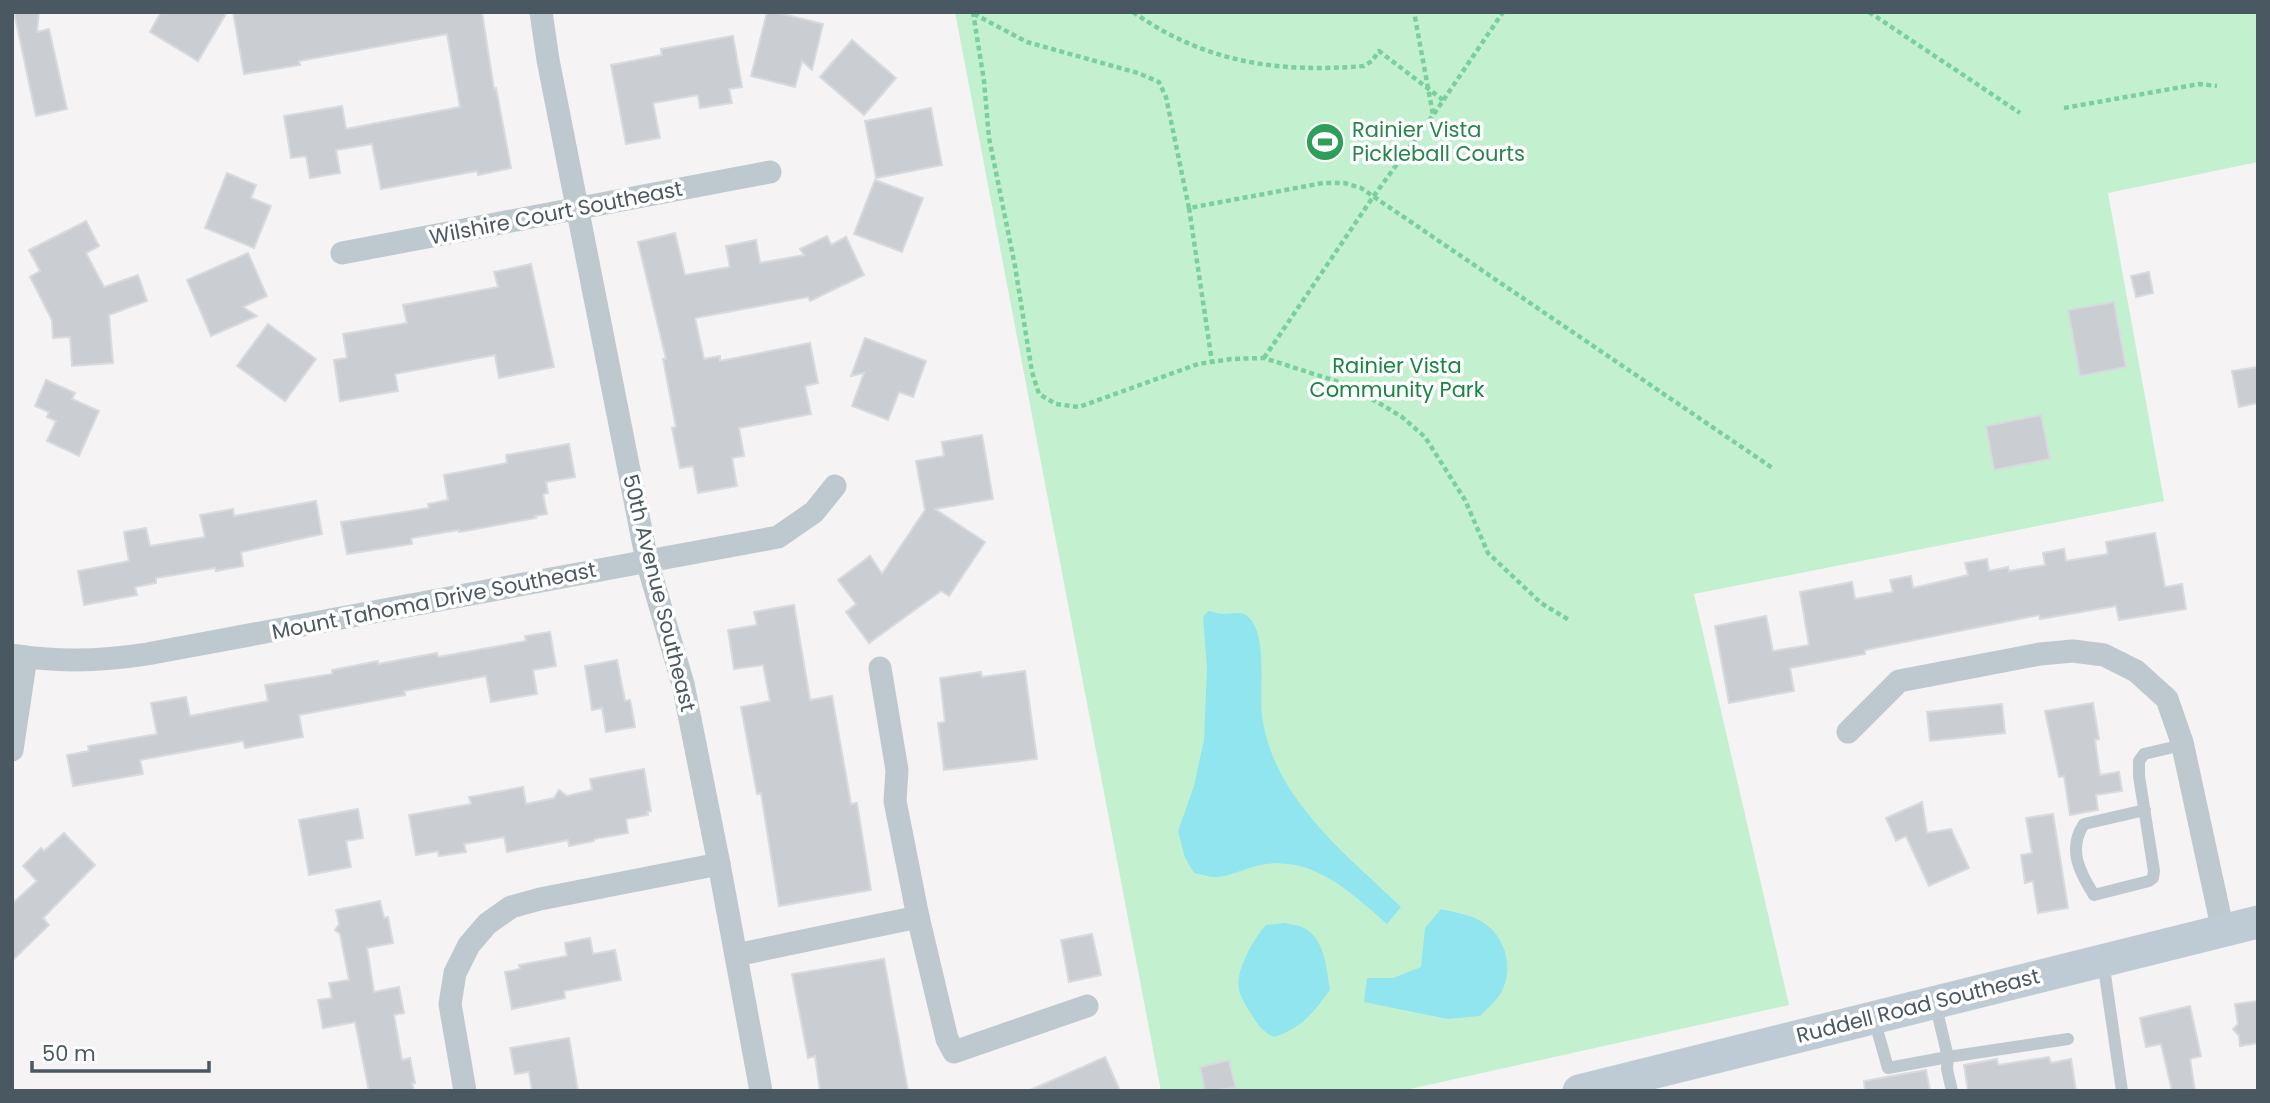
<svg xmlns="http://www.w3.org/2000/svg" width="2270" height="1103" font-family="Poppins,sans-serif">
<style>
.green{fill:#c3f1d0}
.water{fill:#90e5ee}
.building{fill:#caced2;stroke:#d7dade;stroke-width:2}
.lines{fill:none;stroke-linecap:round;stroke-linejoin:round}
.path{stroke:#7ad09c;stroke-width:4.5;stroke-dasharray:5 3.5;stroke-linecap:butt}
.lane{stroke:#bec9cf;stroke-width:12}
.street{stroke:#bec9cf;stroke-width:23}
.secondary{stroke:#bfcbd4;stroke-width:33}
.labels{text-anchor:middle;stroke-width:7;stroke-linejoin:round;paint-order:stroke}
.leisure-label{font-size:21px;fill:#27864d;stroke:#fff;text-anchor:start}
.street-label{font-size:21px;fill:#4a5961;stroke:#fff}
.park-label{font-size:21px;fill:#178642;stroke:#fff}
</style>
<rect width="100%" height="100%" fill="#f5f3f3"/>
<polygon class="green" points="955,12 2258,12 2258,162 2108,193 2164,501 1694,594 1789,1005 1401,1091 1161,1091"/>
<g class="water">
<path d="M1208 611C1213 611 1218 614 1223 614 1235 614 1243 609 1252 621 1267 644 1259 689 1262 716 1273 798 1346 854 1401 907L1387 924C1351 893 1313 855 1261 865 1248 867 1226 878 1215 877 1208 877 1201 874 1194 873L1185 858 1178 831 1194 786 1204 740 1207 668 1203 617Z"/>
<path d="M1441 909C1457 913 1475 915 1488 926 1505 940 1512 965 1504 986 1501 997 1488 1008 1480 1016L1448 1019 1364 1002 1367 978H1393L1421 967 1425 928Z"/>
<path d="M1285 923C1292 925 1300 925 1306 929 1325 941 1327 970 1330 990 1313 1013 1302 1028 1274 1037 1263 1032 1258 1025 1251 1014 1247 1007 1240 997 1239 989 1235 971 1254 938 1266 925Z"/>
</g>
<g class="building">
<polygon points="14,12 39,12 37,32 49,29 67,109 36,116"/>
<polygon points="161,12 227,12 198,61 150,32"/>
<polygon points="233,12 482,12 494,89 496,88 511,168 478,175 477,171 381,189 372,144 336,150 340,173 310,178 306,156 291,158 284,116 342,106 346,129 460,107 447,34 299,61 300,65 244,74"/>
<polygon points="767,12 775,12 823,24 812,70 802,61 795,87 751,76"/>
<polygon points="733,36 742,87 729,89 732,103 700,108 698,95 653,103 660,138 626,144 611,65 662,55 661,49"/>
<polygon points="852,40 896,78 864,115 820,77"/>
<polygon points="931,108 942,165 876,178 865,121"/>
<polygon points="227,173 256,185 251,198 271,206 254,248 205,228"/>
<polygon points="875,180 923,198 902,252 854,234"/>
<polygon points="86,221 99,246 86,253 104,287 138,275 147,301 109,315 113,363 72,366 70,337 53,338 52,320 30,277 40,271 29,250"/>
<polygon points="675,233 685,275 730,267 726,246 756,240 760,263 804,255 800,249 827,236 831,245 846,237 864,275 810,301 808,297 695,318 704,359 720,356 720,361 810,343 818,383 805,386 811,414 739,428 744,456 732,458 737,486 698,493 693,466 680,468 672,428 676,427 663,359 666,359 638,242"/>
<polygon points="248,253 267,296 243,307 257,316 211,336 187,280"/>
<polygon points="531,264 554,367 499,378 495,355 395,374 398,391 340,401 334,360 347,358 343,334 407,323 403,305 498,287 494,272"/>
<polygon points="2149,272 2153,293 2136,297 2131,276"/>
<polygon points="2114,302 2126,367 2080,376 2068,310"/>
<polygon points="268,324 316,359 285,401 237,366"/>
<polygon points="865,338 926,361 913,397 899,392 888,420 852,406 864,373 851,376"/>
<polygon points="2258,367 2258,403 2239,407 2232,371"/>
<polygon points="46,380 75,393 72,399 99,411 79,456 47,441 56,421 47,417 49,412 35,406"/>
<polygon points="2041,415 2050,459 1994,470 1986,426"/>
<polygon points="982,435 993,499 935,509 985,542 949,596 941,591 869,643 846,612 856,604 838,580 870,556 882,574 925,510 916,461 944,456 942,442"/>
<polygon points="569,444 575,477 546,482 548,493 543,494 547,514 535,516 536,518 459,532 459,530 411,538 412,544 347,554 341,522 429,508 428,504 448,500 444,475 507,463 506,455"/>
<polygon points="316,501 322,534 241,552 243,566 216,571 215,568 156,578 156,583 135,587 137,595 84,605 78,571 129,561 124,532 146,528 150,546 205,537 200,515 233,509 234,516"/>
<polygon points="2155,533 2165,587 2182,584 2186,609 2119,620 2116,606 2040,619 2039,615 1865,650 1865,654 1790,668 1794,691 1729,703 1715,626 1766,616 1773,651 1809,645 1800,592 1852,582 1855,599 1893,592 1890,580 1911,576 1913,588 1968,575 1965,563 1987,559 1989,571 2008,567 2009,571 2045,565 2043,553 2064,549 2066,561 2108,554 2106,542"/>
<polygon points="794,605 810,700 832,696 851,804 857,803 871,890 779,906 761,793 757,794 741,707 770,701 763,665 734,669 728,630 757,625 754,612"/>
<polygon points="550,632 556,666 533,670 537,694 491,702 486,676 404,691 405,695 299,715 303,737 245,748 243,741 140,760 143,774 73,786 67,755 89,751 88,746 157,734 151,703 186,697 190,716 268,701 265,685 332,674 332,670 378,661 378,664 437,653 438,657 526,641 525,636"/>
<polygon points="617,660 625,701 630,700 635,727 606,732 602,708 592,710 585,666"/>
<polygon points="1025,671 1037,759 944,770 938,723 945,722 940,678 981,672 982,677"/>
<polygon points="2093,703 2099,739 2095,740 2100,775 2119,772 2122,791 2096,795 2098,810 2070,815 2064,776 2059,777 2045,711"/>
<polygon points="2002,704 2005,733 1930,741 1927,712"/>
<polygon points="644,769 651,811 647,812 648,815 626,819 628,833 594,839 594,841 569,846 568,840 507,852 504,837 464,844 466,852 439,856 438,851 416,855 409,815 471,804 469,797 523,787 526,804 554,798 559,790 567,796 592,790 590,779"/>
<polygon points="1922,802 1927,833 1951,829 1969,868 1929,886 1906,836 1896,841 1886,818"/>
<polygon points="358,809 363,838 346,841 351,867 309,875 299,820"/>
<polygon points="2053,814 2068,908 2038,913 2033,881 2025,883 2021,855 2032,853 2026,818"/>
<polygon points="64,833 95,865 43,918 49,925 12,961 12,904 37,881 23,866 41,848 44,851"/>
<polygon points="380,901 384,918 388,917 393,943 367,948 374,992 399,987 404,1013 394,1015 402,1060 410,1058 415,1083 412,1083 414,1091 369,1091 355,1022 323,1028 318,1000 332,998 329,983 349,980 340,934 335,930 339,924 336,910"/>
<polygon points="1092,934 1101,975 1069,982 1061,940"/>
<polygon points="590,938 593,954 615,950 621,980 564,991 565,998 512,1009 505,972 520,969 519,965 567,956 565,943"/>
<polygon points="884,959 908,1091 820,1091 815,1056 808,1058 792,974"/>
<polygon points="2258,1001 2258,1043 2240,1046 2239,1036 2233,1029 2238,1024 2235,1004"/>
<polygon points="2190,1006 2201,1056 2190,1059 2195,1091 2172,1091 2161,1044 2146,1047 2140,1018"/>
<polygon points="569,1038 578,1091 532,1091 529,1072 515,1074 510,1048"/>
<polygon points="1105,1057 1120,1091 1028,1091"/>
<polygon points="2049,1057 2051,1063 2071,1059 2076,1091 1968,1091 1964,1065 1997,1059 1998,1065"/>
<polygon points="1229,1060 1236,1088 1205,1091 1200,1067"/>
<polygon points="1926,1070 1930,1091 1865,1091 1864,1081"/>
</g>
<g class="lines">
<g class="path">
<polyline points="973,12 984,81 989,138 1015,266 1032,372 1039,394 1056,404 1079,407 1198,364 1231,359 1264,358 1342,383 1379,403 1402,417 1425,437 1465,500 1488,553 1541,603 1569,620"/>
<path d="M1133 12C1205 63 1279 73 1364 66L1372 61 1379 51 1443 100"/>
<polyline points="1869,12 2020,113"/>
<polyline points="974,14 1027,42 1138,73 1159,82 1166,97 1189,208 1323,183 1344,183 1361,188 1774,469"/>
<polyline points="2064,108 2199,84 2217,86"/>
<polyline points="1434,114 1503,12"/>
<polyline points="1189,208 1212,362"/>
<polyline points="1264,358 1373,197 1433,115 1414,12"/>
</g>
<g class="lane">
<path d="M2145 810 2084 824C2067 849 2080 873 2094 895L2149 881 2153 878 2154 871 2139 776V761L2144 754 2182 745"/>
<polyline points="2103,961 2122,1091"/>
<polyline points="1935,1003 1948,1057 2068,1039"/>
<polyline points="1874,1019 1888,1068 1948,1057 1947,1069 1952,1091"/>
</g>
<g class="street">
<polyline points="541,12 548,60 647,561 683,684 719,864 761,1091"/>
<polyline points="342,253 770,172"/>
<path d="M12 655C56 662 103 661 147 654L778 537 814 512 835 486"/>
<polyline points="880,668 897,770 895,801 918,917 947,1039 954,1052 1087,1006"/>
<polyline points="1848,732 1899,681 2040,654 2073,651 2104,655 2136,671 2167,699 2182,742 2223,931"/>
<polyline points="12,750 26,657"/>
<polyline points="736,955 918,917"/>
<polyline points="465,1091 450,1004 455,973 469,945 487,924 511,907 540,899 719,864"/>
</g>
<polyline class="secondary" points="1579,1091 2258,922"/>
</g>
<defs>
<g id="stadium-disc" transform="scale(2.0125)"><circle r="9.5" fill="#2e9e5b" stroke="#fff"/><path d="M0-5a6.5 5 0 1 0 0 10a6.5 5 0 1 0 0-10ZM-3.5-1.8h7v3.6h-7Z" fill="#fff"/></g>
</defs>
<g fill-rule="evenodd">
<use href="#stadium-disc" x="1325" y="142"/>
</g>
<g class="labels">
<g class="leisure-label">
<text x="1352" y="137">Rainier Vista<tspan x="1352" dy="24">Pickleball Courts</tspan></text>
</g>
<g class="street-label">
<text transform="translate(556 213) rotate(-11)" y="7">Wilshire Court Southeast</text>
<text transform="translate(659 593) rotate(76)" y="7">50th Avenue Southeast</text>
<text transform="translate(434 601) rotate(-11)" y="7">Mount Tahoma Drive Southeast</text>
<text transform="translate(1918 1006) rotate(-14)" y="7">Ruddell Road Southeast</text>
</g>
<g class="park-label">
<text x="1397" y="373">Rainier Vista<tspan x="1397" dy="24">Community Park</tspan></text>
</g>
</g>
<rect width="2270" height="1103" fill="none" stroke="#4a5961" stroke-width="28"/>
<path d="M32 1061v10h177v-10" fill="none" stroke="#4a5961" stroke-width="3.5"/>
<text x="42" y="1061" font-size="21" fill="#4a5961" stroke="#ffffff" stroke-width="5" paint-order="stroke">50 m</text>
</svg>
